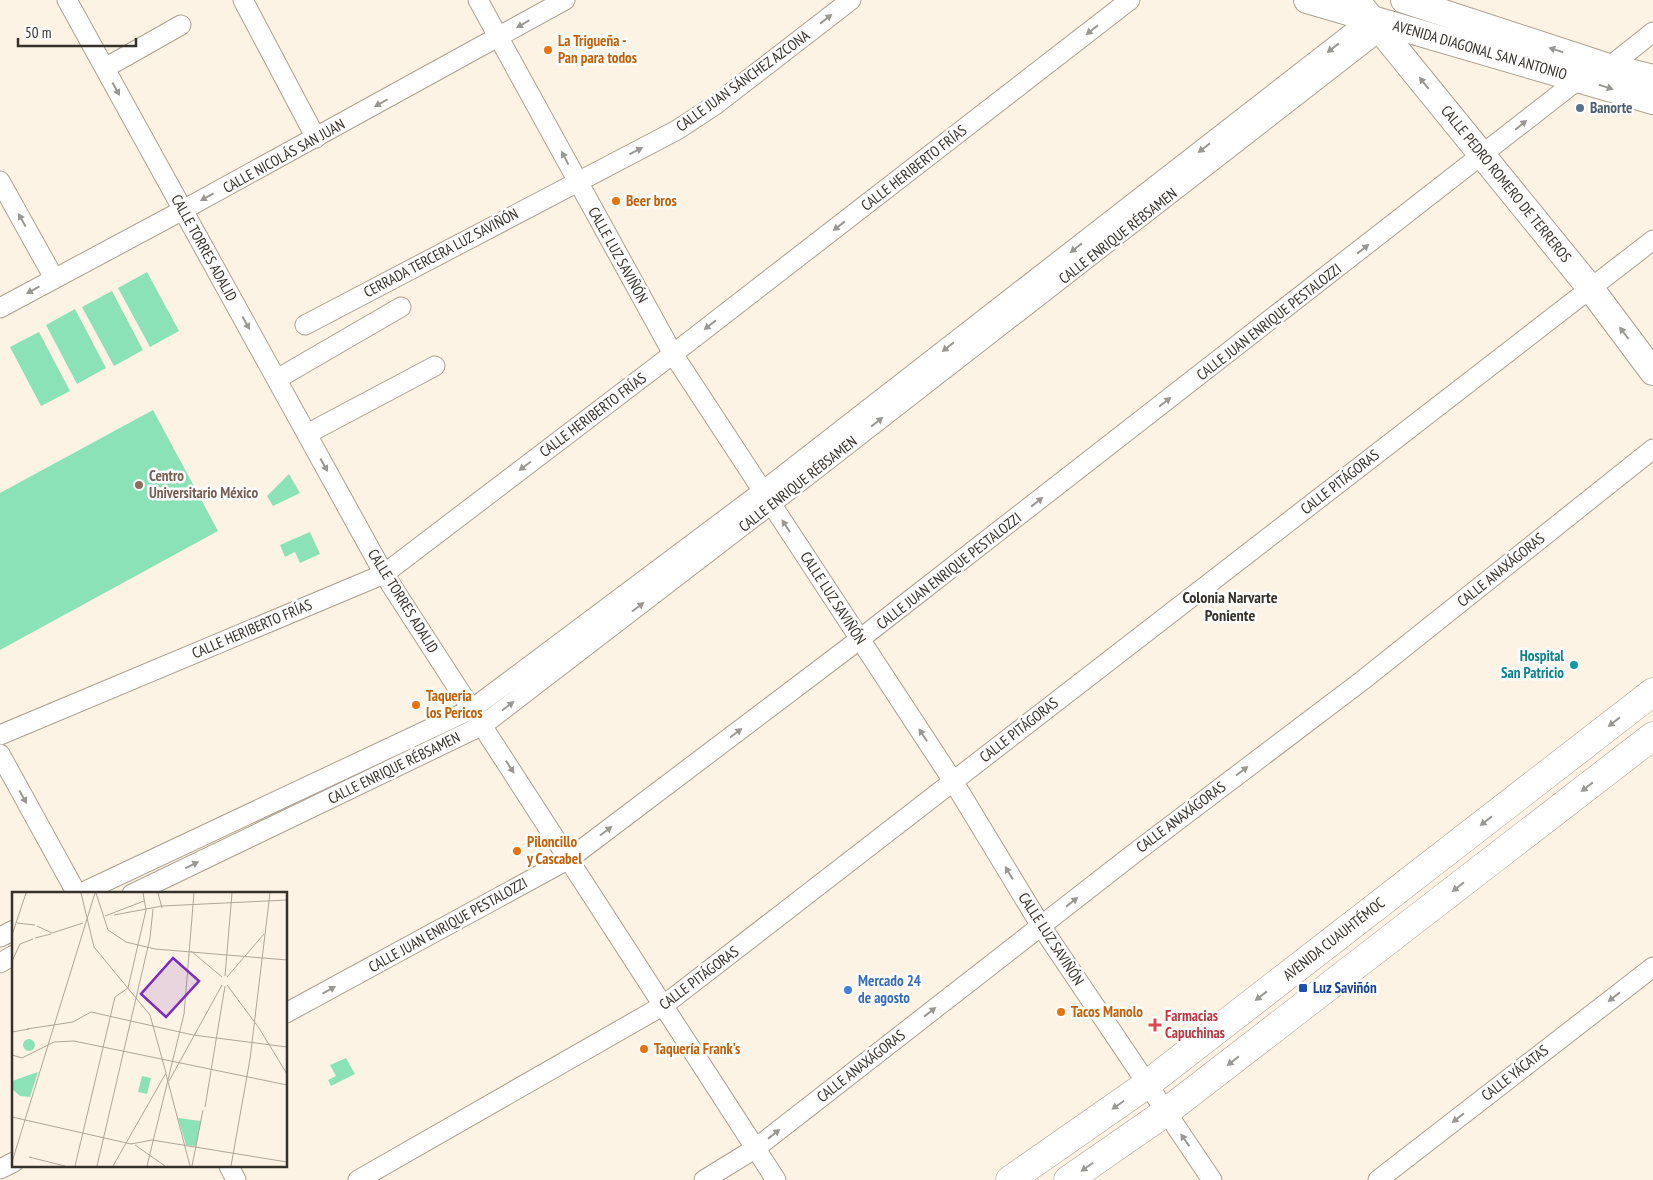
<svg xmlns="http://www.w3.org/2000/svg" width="1653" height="1180" font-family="'PT Sans Narrow',sans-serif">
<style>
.green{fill:#8be2b6}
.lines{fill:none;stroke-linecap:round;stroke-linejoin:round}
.street-casing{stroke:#aca08f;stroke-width:21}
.secondary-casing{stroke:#aca08f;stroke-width:28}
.primary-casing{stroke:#aca08f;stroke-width:29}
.street{stroke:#fff;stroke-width:19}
.secondary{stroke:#fff;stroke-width:26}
.primary{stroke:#fff;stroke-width:28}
.oneway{fill:#9a9894}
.food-dot{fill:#e8710a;stroke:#fff;stroke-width:2}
.service-dot{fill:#5c6f8a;stroke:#fff;stroke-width:2}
.education-dot{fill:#8d6e63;stroke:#fff;stroke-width:2}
.culture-dot{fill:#0f9aa8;stroke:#fff;stroke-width:2}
.transit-dot{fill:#1a4fb4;stroke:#fff;stroke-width:2}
.shop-dot{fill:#3f7fe0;stroke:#fff;stroke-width:2}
.health-dot{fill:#e0444e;stroke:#fff;stroke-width:2}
.labels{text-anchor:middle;stroke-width:5;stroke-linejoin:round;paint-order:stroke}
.food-label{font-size:15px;font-weight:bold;fill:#c56008;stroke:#fff;text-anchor:start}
.street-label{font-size:15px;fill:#36312a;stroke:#fff}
.service-label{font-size:15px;font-weight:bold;fill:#4e5e75;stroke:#fff;text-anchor:start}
.education-label{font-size:15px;font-weight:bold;fill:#785e54;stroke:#fff;text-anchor:start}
.culture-label{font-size:15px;font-weight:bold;fill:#0d838f;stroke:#fff;text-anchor:end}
.shop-label{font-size:15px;font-weight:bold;fill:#366cbe;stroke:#fff;text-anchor:start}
.transit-label{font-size:15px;font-weight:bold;fill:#164399;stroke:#fff;text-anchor:start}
.health-label{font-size:15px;font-weight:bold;fill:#be3a42;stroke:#fff;text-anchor:start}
.neighbourhood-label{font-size:16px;font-weight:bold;fill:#36312a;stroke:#fff}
.inset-road{fill:none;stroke:#ada59a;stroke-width:1}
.view{fill:#7b2cbf;fill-opacity:0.15;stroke:#7b2cbf;stroke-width:2.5}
.inset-edge{fill:none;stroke:#36312a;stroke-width:2.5}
</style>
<rect width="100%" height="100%" fill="#fdf3e4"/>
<g class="green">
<polygon points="147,272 179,331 150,347 118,288"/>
<polygon points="112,291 143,350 114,366 82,307"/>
<polygon points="75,309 106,368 77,384 46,325"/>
<polygon points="39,332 70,391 41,406 10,347"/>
<polygon points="153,410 218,531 0,650 0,493"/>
<polygon points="289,474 300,493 273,506 267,496"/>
<polygon points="310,532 320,554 300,563 295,552 285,557 280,545"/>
<polygon points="346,1058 355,1074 331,1086 328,1080 336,1076 330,1065"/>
</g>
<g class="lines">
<g class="street-casing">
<g id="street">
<polyline points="67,0 384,574 776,1180"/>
<polyline points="243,0 316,138"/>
<polyline points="478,0 673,354 953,781 1041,926 1212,1180"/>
<polyline points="1609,67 1653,32"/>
<polyline points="105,68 181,25"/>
<polyline points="0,181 54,278"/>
<polyline points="0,308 183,210 565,0"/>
<polyline points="305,325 677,130 715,105 851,0"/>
<polyline points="277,379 401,307"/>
<polyline points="307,434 435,366"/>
<polyline points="0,735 384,574 673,354 1130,0"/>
<polyline points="0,754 77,894"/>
<polyline points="79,894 472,709 763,491 1371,18"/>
<polyline points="132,894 483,725 771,504 1390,23"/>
<polyline points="0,937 14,930"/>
<polyline points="0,963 14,955"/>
<polyline points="286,1013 569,859 860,639 1579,79"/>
<polyline points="229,1166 236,1180"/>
<polyline points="0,1169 14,1162"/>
<polyline points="358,1180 664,1005 1653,240"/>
<polyline points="704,1180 756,1148 1132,855 1363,680 1653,449"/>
<polyline points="1378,1180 1653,967"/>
</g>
</g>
<g class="secondary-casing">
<g id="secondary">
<polyline points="1307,0 1653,101"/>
<polyline points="1356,0 1591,289 1653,372"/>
<polyline points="1404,0 1609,67 1653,78"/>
</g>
</g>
<g class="primary-casing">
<g id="primary">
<polyline points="1010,1180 1146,1085 1653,692"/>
<polyline points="1068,1180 1166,1112 1653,736"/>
</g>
</g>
<use href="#street" class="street"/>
<use href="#secondary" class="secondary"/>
<use href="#primary" class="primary"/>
</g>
<defs><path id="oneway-solid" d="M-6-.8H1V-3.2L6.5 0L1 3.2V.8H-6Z" transform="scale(1.25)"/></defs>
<g class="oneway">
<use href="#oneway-solid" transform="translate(826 19) rotate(-38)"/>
<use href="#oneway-solid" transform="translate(523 24) rotate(150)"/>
<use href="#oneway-solid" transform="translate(1092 30) rotate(142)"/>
<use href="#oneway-solid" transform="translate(1333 48) rotate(142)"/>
<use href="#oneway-solid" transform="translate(1556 50) rotate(-162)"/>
<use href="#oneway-solid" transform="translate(1424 83) rotate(-129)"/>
<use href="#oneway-solid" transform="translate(1606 87) rotate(17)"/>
<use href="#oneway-solid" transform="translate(116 89) rotate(61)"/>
<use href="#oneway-solid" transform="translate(381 103) rotate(151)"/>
<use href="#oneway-solid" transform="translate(1521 125) rotate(-39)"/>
<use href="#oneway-solid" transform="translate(1204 148) rotate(142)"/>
<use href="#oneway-solid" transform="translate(636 151) rotate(-27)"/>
<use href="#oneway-solid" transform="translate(565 158) rotate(-118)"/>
<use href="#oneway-solid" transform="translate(207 197) rotate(151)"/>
<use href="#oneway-solid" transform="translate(22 220) rotate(-119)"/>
<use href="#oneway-solid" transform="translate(839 226) rotate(142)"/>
<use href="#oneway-solid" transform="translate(1076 248) rotate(142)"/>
<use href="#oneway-solid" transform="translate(1363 249) rotate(-38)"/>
<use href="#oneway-solid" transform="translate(33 290) rotate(151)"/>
<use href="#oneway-solid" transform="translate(246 323) rotate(61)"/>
<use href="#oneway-solid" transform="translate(710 325) rotate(142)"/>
<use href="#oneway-solid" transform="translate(1624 333) rotate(-127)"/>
<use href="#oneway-solid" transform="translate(948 347) rotate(142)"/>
<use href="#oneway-solid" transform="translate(1165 402) rotate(-38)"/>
<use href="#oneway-solid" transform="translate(877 422) rotate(-38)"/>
<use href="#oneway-solid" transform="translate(324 465) rotate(61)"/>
<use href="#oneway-solid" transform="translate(525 466) rotate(143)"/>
<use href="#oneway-solid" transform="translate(1037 502) rotate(-38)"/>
<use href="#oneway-solid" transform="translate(786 526) rotate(-123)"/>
<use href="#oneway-solid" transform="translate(638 607) rotate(-37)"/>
<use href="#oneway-solid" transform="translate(508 706) rotate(-37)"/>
<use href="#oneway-solid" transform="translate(1614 722) rotate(142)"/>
<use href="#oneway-solid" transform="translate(736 733) rotate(-37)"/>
<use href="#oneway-solid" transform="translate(923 735) rotate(-123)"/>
<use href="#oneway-solid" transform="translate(510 767) rotate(57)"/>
<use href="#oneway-solid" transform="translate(1242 771) rotate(-37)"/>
<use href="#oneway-solid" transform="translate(1587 787) rotate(142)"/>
<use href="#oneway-solid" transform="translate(23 797) rotate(61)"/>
<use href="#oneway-solid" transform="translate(1486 821) rotate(142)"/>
<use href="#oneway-solid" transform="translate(606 831) rotate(-37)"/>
<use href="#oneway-solid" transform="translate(192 865) rotate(-26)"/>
<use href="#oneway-solid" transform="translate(1009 873) rotate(-121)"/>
<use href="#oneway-solid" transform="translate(1458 887) rotate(142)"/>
<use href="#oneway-solid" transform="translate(1072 902) rotate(-38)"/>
<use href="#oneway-solid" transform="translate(329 990) rotate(-29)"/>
<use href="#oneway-solid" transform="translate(1261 996) rotate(142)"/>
<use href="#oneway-solid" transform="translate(1614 997) rotate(142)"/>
<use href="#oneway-solid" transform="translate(930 1012) rotate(-38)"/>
<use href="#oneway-solid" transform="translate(1233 1061) rotate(142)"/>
<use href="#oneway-solid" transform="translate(1118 1105) rotate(145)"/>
<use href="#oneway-solid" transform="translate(1458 1118) rotate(142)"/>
<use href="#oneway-solid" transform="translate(774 1134) rotate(-38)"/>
<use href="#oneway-solid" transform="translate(1185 1140) rotate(-125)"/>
<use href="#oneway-solid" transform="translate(1087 1167) rotate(145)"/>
</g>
<g class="food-dot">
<circle cx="548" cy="50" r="5"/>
<circle cx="616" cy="201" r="5"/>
<circle cx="416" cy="705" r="5"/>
<circle cx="517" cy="851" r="5"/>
<circle cx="1061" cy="1012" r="5"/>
<circle cx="644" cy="1049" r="5"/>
</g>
<circle class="service-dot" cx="1580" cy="108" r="5"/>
<circle class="education-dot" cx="139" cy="485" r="5"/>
<circle class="culture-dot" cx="1574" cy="665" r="5"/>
<rect class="transit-dot" x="1298" y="983" width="10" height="10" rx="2.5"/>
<circle class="shop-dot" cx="848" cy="990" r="5"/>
<path class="health-dot" d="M1152.5 1017.5h5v5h5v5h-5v5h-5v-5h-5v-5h5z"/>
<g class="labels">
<g class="food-label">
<text x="558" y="46">La Trigueña -<tspan x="558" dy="17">Pan para todos</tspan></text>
<text x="626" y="206">Beer bros</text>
<text x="426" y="701">Taqueria<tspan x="426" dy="17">los Pericos</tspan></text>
<text x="527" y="847">Piloncillo<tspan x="527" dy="17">y Cascabel</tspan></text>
<text x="1071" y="1017">Tacos Manolo</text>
<text x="654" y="1054">Taquería Frank's</text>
</g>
<g class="street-label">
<text transform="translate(1480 50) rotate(16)" y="5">AVENIDA DIAGONAL SAN ANTONIO</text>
<text transform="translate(743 81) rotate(-36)" y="5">CALLE JUAN SÁNCHEZ AZCONA</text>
<text transform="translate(284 156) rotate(-29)" y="5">CALLE NICOLÁS SAN JUAN</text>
<text transform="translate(914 168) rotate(-38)" y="5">CALLE HERIBERTO FRÍAS</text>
<text transform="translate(1506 184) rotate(51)" y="5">CALLE PEDRO ROMERO DE TERREROS</text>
<text transform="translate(1118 236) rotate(-38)" y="5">CALLE ENRIQUE RÉBSAMEN</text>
<text transform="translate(204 248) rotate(61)" y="5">CALLE TORRES ADALID</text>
<text transform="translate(441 253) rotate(-28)" y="5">CERRADA TERCERA LUZ SAVIÑÓN</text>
<text transform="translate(618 255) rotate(61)" y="5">CALLE LUZ SAVIÑÓN</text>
<text transform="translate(1269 322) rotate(-38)" y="5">CALLE JUAN ENRIQUE PESTALOZZI</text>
<text transform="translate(593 415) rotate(-37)" y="5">CALLE HERIBERTO FRÍAS</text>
<text transform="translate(1340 482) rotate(-38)" y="5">CALLE PITÁGORAS</text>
<text transform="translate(798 484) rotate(-38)" y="5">CALLE ENRIQUE RÉBSAMEN</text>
<text transform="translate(1501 570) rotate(-39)" y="5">CALLE ANAXÁGORAS</text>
<text transform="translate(949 571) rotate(-38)" y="5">CALLE JUAN ENRIQUE PESTALOZZI</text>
<text transform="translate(833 598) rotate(57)" y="5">CALLE LUZ SAVIÑÓN</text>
<text transform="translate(403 601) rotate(58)" y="5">CALLE TORRES ADALID</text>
<text transform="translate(252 629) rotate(-23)" y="5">CALLE HERIBERTO FRÍAS</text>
<text transform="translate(1019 730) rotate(-38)" y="5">CALLE PITÁGORAS</text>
<text transform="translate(394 768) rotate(-26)" y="5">CALLE ENRIQUE RÉBSAMEN</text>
<text transform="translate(1181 817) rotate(-37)" y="5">CALLE ANAXÁGORAS</text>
<text transform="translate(448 925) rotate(-29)" y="5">CALLE JUAN ENRIQUE PESTALOZZI</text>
<text transform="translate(1051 939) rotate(57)" y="5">CALLE LUZ SAVIÑÓN</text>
<text transform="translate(1334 939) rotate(-38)" y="5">AVENIDA CUAUHTÉMOC</text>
<text transform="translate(699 978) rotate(-37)" y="5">CALLE PITÁGORAS</text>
<text transform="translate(861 1066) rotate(-38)" y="5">CALLE ANAXÁGORAS</text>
<text transform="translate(1515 1073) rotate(-38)" y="5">CALLE YÁCATAS</text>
</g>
<g class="service-label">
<text x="1590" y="113">Banorte</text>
</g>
<g class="education-label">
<text x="149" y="481">Centro<tspan x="149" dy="17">Universitario México</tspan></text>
</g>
<g class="culture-label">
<text x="1564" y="661">Hospital<tspan x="1564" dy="17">San Patricio</tspan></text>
</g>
<g class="shop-label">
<text x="858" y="986">Mercado 24<tspan x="858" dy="17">de agosto</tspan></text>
</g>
<g class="transit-label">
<text x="1313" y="993">Luz Saviñón</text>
</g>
<g class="health-label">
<text x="1165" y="1021">Farmacias<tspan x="1165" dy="17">Capuchinas</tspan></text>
</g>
<g class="neighbourhood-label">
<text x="1230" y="603">Colonia Narvarte<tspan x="1230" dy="18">Poniente</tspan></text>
</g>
</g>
<g transform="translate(12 892)">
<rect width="275" height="275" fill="#fdf3e4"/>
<path d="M11 153a6 6 0 1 1 12 0a6 6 0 1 1-12 0ZM26 180 18 205 8 204 0 197V189ZM130 184 139 186 135 202 126 200ZM166 226 189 229 184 254 174 253Z" fill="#8be2b6"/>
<path class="inset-road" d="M69 1 82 55 138 123 154 181 101 274M84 1 96 38 114 50 143 57 275 68M146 1 150 16M150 14 275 8M102 23 150 14M93 24 132 9M5 31 23 33M25 34 40 41 71 31M0 43 14 1M23 46 39 42M179 59 210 85M0 69 8 52 21 47M213 84 220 1M215 85 252 42M215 93 247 136 275 182M15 137 61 130 79 120 181 143 275 155M0 140 17 137M0 163 10 166 42 150 62 149 275 193M154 182 178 274M157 189 210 93M193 215 213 94M0 225 119 252 140 248 275 270M123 253 153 274M17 265 53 274M0 270 83 1M63 274 103 105 116 96 134 18 131 1M85 274 138 46 141 17M135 274 172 122 182 1M180 274 191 218M219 274 238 167 258 1"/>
<path class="view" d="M161 66 187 89 154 125 129 102Z"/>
<rect width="275" height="275" class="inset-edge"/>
</g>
<path d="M18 38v8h118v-8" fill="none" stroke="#36312a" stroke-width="2.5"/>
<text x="25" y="38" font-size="15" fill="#36312a" stroke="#ffffff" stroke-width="4" paint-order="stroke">50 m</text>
</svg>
